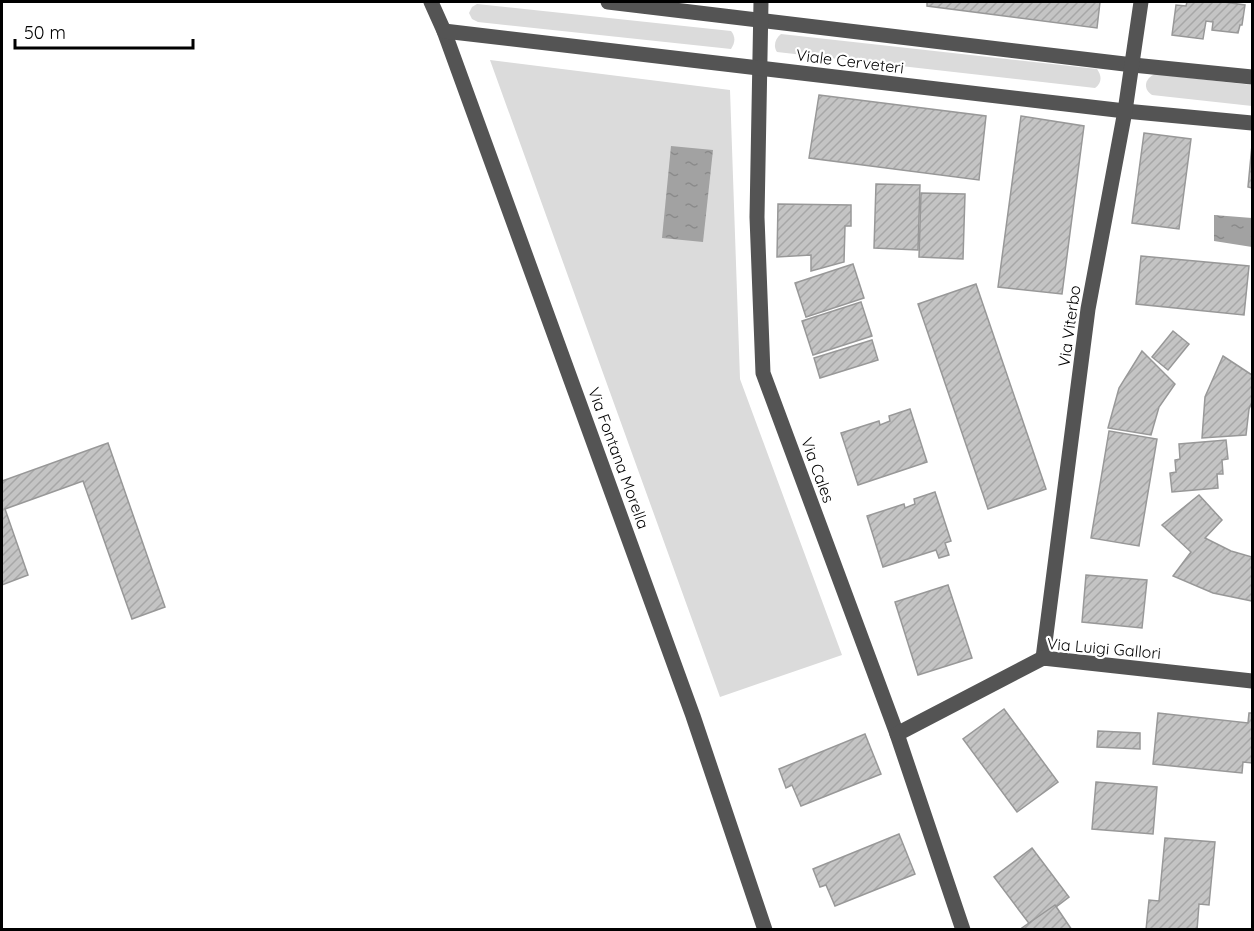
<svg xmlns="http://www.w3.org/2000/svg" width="1254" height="931" font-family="Quicksand,sans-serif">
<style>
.grass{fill:#dbdbdb}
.water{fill:url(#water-ripples)}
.building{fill:url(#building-hatch);stroke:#989898;stroke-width:1.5}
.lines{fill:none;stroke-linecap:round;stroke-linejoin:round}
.minor{stroke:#545454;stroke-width:15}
.labels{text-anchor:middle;stroke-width:4.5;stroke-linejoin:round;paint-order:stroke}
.street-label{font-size:16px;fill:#000;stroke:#fff}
</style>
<defs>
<pattern id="water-ripples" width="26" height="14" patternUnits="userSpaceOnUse" patternTransform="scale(1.5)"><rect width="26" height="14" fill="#a2a2a2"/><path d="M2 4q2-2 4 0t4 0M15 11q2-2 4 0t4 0" fill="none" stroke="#8a8a8a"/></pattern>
<pattern id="building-hatch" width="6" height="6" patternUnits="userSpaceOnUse" patternTransform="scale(1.5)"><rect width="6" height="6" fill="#c4c4c4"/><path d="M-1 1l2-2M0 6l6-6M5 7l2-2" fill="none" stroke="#a7a7a7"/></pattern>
</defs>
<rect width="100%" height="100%" fill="#fff"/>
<g class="grass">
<path d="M477 4 731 31C736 37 735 43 731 49L478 22 472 19 469 13 472 7Z"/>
<path d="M781 34 1097 69C1102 76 1102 83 1095 88L777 52C773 46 775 39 781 34Z"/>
<polygon points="490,60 730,90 740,379 842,655 720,697"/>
<path d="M1155 74 1252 85V106L1152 95C1143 89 1144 79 1155 74Z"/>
</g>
<g class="water">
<polygon points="671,146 713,150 703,242 662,238"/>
<polygon points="1214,215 1252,218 1252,247 1214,241"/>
</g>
<g class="building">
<polygon points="927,2 1100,2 1097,28 927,6"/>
<polygon points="1187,2 1224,2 1245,5 1242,25 1240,25 1238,33 1212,30 1213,22 1206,21 1203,39 1172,35 1176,5 1186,6"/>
<polygon points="819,95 986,116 979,180 809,158"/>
<polygon points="1021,116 1084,126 1062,294 998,287"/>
<polygon points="1144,133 1191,139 1179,229 1132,223"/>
<polygon points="1252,145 1252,188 1248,187"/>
<polygon points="876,184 920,185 918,250 874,248"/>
<polygon points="921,193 965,194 963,259 919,257"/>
<polygon points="778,204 851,205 851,226 845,226 844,262 811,271 811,255 777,257"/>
<polygon points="1141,256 1249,266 1244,315 1136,304"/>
<polygon points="853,264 864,298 806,317 795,283"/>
<polygon points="976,284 1046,489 988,509 918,304"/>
<polygon points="861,302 872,336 813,355 802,321"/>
<polygon points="1173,331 1189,344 1168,370 1152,357"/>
<polygon points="872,340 878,360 820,378 814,358"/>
<polygon points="1142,351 1175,384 1159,407 1151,435 1108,428 1119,388"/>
<polygon points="1223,356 1252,375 1252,402 1249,409 1246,435 1202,438 1205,397"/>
<polygon points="910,409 927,462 858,485 841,433 879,421 880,425 890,421 889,416"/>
<polygon points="1109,431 1157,439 1139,546 1091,538"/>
<polygon points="1226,440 1228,459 1222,460 1223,474 1217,474 1218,488 1172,492 1170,473 1176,472 1175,460 1180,459 1179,444"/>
<polygon points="108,443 165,607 132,619 83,481 5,509 28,575 2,585 2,481"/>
<polygon points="935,492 951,541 945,543 949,555 939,558 936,550 883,567 867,516 904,504 905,508 915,504 914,499"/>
<polygon points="1199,495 1222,520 1205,538 1231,551 1252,557 1252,601 1213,593 1173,576 1191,552 1162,525"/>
<polygon points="1086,575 1147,580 1142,628 1082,622"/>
<polygon points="948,585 972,658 918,675 895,602"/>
<polygon points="1004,709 1058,782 1017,812 963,739"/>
<polygon points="1158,713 1248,723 1249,713 1252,713 1252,763 1243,762 1242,773 1153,764"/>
<polygon points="1098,731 1140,733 1140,749 1097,747"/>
<polygon points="865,734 881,774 801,806 792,785 786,788 779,769"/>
<polygon points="1096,782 1157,787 1153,834 1092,829"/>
<polygon points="899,834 915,874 835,906 826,885 820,887 813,869"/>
<polygon points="1165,838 1215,842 1209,905 1199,904 1197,930 1146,930 1149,900 1159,901"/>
<polygon points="1032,848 1069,897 1031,926 994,877"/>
<polygon points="1055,905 1072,930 1019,930"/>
</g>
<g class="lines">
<g class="minor">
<polyline points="431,2 444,31 693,716 765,930"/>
<polyline points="608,2 1133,65 1252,77"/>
<polyline points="761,2 757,217 763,373 897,734 963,930"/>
<polyline points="444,31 1125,111 1252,123"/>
<polyline points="1043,658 1088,309 1125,111 1141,2"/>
<polyline points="897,734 1043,658 1252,681"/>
</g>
</g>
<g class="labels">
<g class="street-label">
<text transform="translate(850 61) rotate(7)" y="6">Viale Cerveteri</text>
<text transform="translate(1069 326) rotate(-82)" y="6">Via Viterbo</text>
<text transform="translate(619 458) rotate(70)" y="6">Via Fontana Morella</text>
<text transform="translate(818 470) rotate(70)" y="6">Via Cales</text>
<text transform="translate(1104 648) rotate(5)" y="6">Via Luigi Gallori</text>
</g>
</g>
<rect width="1254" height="931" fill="none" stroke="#000000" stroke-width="6"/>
<path d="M15 39v9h178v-9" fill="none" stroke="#000000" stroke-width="3"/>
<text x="24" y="39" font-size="18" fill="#000000" stroke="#ffffff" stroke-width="4.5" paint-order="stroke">50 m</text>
</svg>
